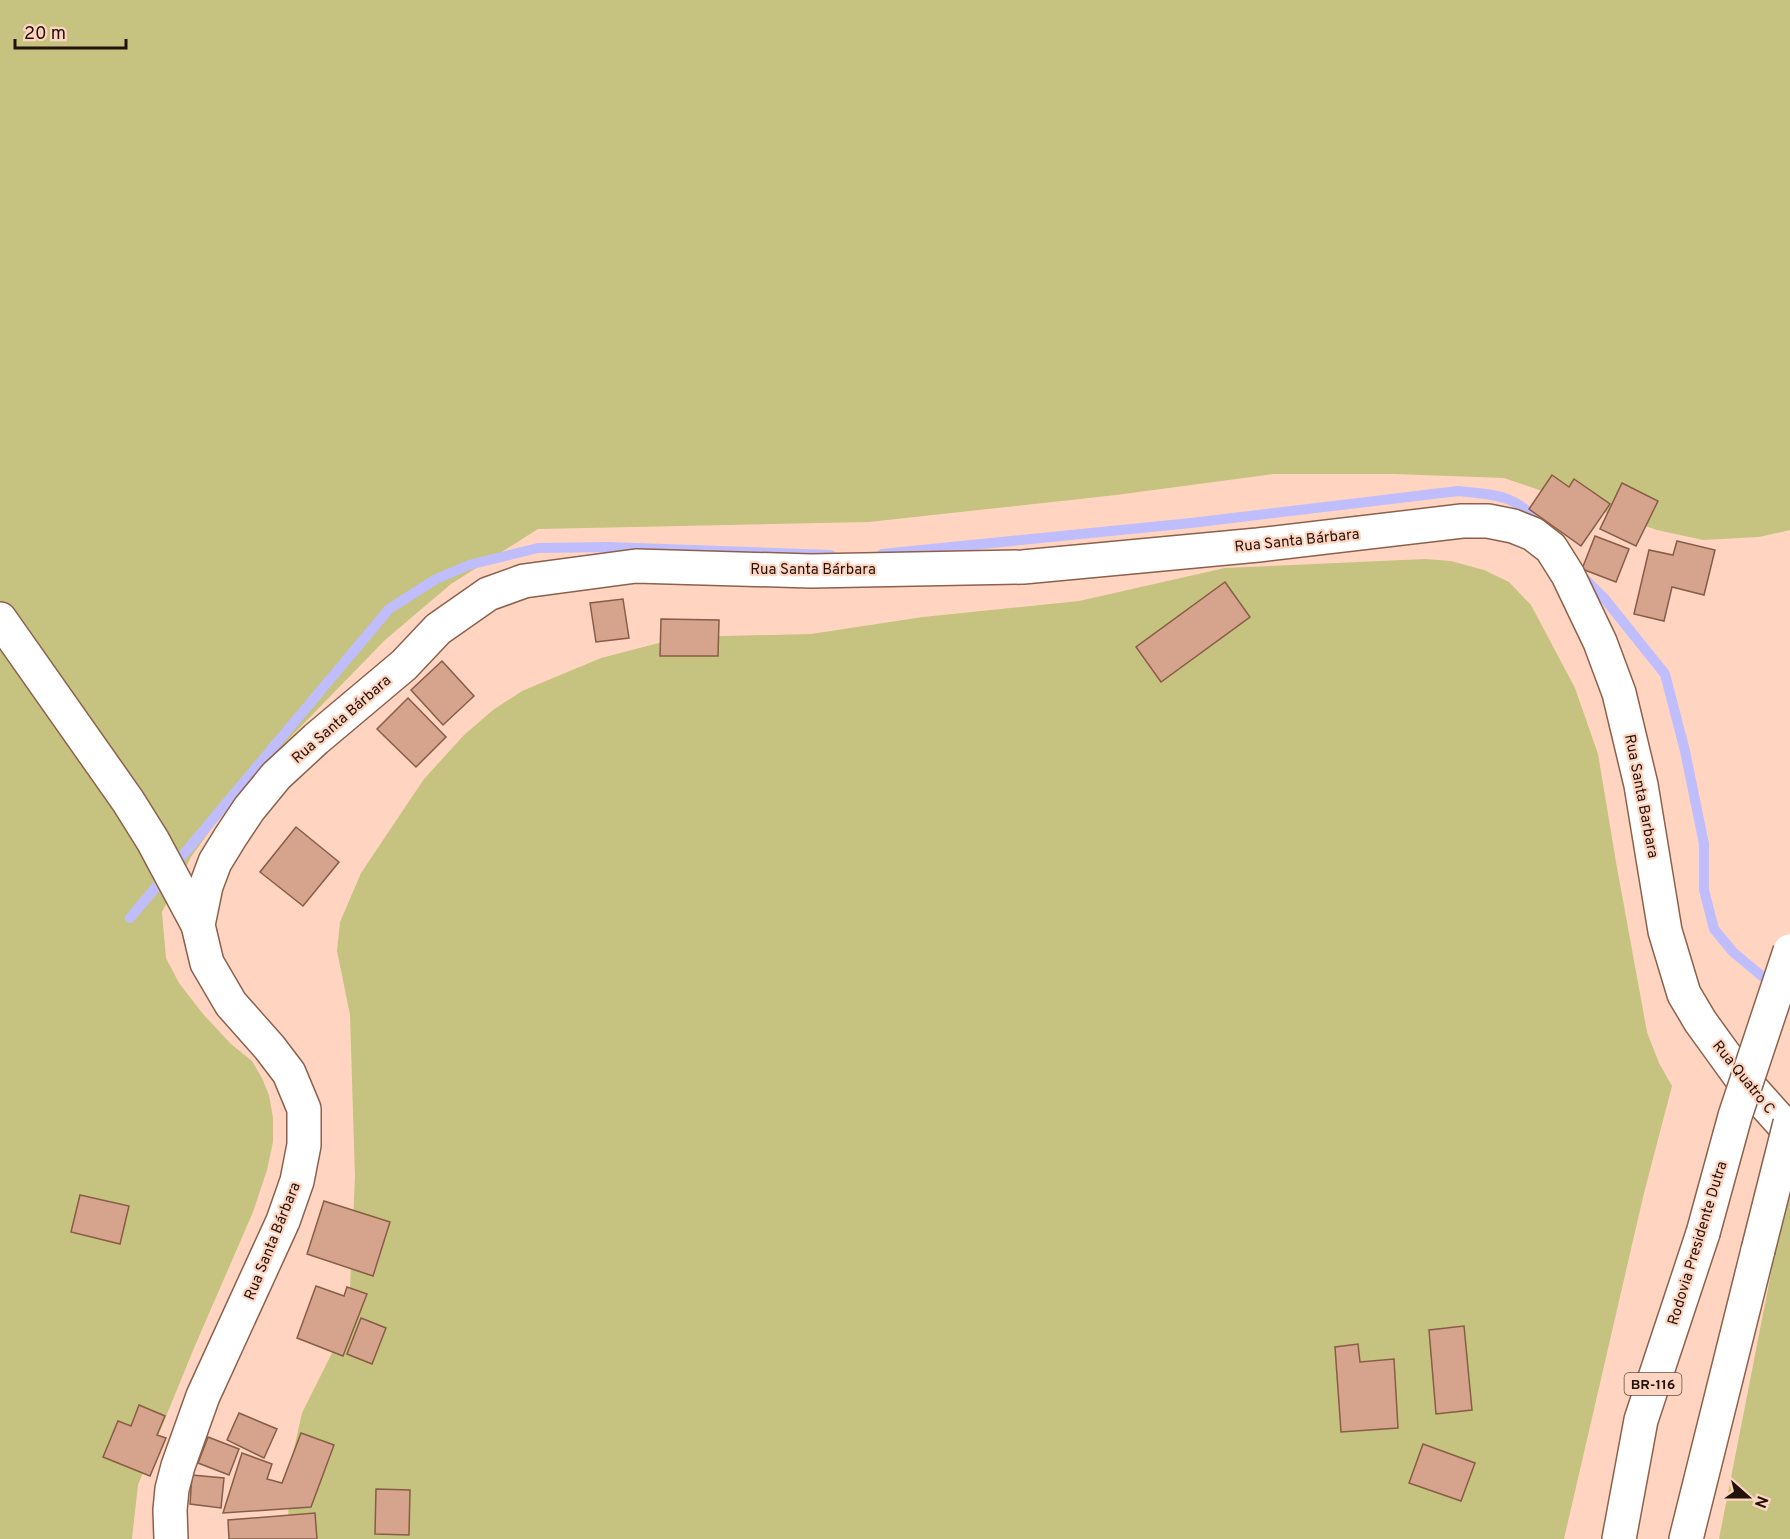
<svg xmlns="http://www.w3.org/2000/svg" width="1790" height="1539" font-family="Overpass,sans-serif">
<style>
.green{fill:#c5c37f}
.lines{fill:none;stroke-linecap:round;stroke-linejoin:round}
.stream{stroke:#c0bdfd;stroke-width:10}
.building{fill:#d6a48d;stroke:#885c46;stroke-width:1.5}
.minor-casing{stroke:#8d604b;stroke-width:36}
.motorway-casing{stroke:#8d604b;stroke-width:36}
.minor{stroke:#fff;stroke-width:33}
.motorway{stroke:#fff;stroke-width:33}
.motorway-bridge-casing{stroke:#8d604b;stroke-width:36;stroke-linecap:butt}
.motorway-bridge{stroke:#fff;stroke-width:33}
.labels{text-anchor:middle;stroke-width:4.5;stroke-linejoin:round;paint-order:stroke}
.shield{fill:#ffd5c1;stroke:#654c40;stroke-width:1.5}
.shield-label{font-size:14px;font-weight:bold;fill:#231209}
.street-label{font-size:15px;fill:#231209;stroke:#ffd5c1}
</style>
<rect width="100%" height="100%" fill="#ffd5c1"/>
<g class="green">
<polygon points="0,0 1790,0 1790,530 1759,537 1703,540 1657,530 1504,478 1394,474 1274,474 1116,495 869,522 538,529 451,584 385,640 284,744 222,814 191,857 162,912 166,958 179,983 203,1014 231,1044 252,1061 262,1078 269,1095 273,1118 273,1142 267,1170 253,1212 194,1348 138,1485 132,1539 0,1539"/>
<polygon points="1425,559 1451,561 1484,570 1509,582 1531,605 1575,688 1598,754 1616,862 1647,1032 1659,1063 1672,1086 1644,1193 1564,1539 288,1539 289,1471 302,1413 342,1333 350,1288 355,1177 350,1015 337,951 340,922 361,873 424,779 464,735 493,710 522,691 601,658 682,637 811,634 923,617 1079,601 1225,568"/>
<polygon points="1790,1176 1790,1539 1719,1539"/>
</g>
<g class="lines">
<g class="stream">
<path d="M882 554 1191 523 1458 491C1496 495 1516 494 1542 526"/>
<polyline points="1582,576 1604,598 1665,674 1685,751 1704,844 1704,890 1714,929 1733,952 1775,987"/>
<polyline points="130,918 389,609 436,579 469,565 538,548 608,547 831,555"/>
</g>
</g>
<g class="building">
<polygon points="1552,475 1569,487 1574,479 1610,504 1581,546 1529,509"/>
<polygon points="1622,483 1658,501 1636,546 1600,529"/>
<polygon points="1595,536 1629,549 1616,582 1582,569"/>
<polygon points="1677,541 1715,550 1704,595 1672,587 1664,621 1634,614 1649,550 1673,555"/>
<polygon points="1225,582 1250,617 1161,682 1136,647"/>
<polygon points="623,599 629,638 596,642 590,603"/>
<polygon points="661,619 719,620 718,656 660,656"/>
<polygon points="442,661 474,696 443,725 411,690"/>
<polygon points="408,698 446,737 416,767 377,729"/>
<polygon points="296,827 339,862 303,906 260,872"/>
<polygon points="80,1195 129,1206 120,1244 71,1232"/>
<polygon points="324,1201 390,1222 373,1276 307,1254"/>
<polygon points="316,1286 344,1296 347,1287 367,1294 343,1356 297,1338"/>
<polygon points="361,1318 386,1328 372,1364 347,1354"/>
<polygon points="1464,1326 1472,1410 1436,1414 1429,1330"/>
<polygon points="1358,1344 1360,1362 1394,1359 1398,1428 1341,1432 1335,1347"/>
<polygon points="139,1405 165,1416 157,1435 166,1438 150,1476 103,1457 118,1421 131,1426"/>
<polygon points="239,1413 277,1429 264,1458 227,1440"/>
<polygon points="301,1433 334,1445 311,1507 223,1513 242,1453 272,1464 267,1479 282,1483"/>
<polygon points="208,1437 239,1449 229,1475 198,1463"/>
<polygon points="1423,1444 1475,1463 1461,1501 1409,1483"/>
<polygon points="192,1475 224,1478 221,1508 190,1504"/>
<polygon points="376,1489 410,1490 409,1535 375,1534"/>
<polygon points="315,1513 317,1539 229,1539 228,1520"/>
</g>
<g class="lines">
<g class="minor-casing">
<g id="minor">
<polyline points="0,619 128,801 153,841 198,925"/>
<polyline points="171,1539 170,1510 172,1489 178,1466 203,1396 283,1221 297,1181 304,1145 304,1109 289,1073 270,1048 231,1004 207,963 198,925 206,886 215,862 231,836 249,809 276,776 316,739 404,665 438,629 488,594 524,581 636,566 811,571 1023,567 1258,545 1462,521 1488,521 1513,526 1533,534 1551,548 1568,575 1600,642 1619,693 1641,785 1665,931 1684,994 1700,1021 1739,1075 1790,1132"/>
</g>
</g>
<g class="motorway-casing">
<g id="motorway">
<polyline points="1619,1539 1641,1420 1703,1233"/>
<polyline points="1686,1539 1758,1250"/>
</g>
</g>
<use href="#minor" class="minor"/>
<use href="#motorway" class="motorway"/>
<g class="motorway-bridge-casing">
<g id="motorway-bridge">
<polyline points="1703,1233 1735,1116 1790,951"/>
<polyline points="1758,1250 1790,1123"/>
</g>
</g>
<use href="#motorway-bridge" class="motorway-bridge"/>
</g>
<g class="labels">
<rect class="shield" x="1624.5" y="1373" width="57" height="22" rx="4.5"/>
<g class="shield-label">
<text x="1653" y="1389">BR-116</text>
</g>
<g class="street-label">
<text transform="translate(1297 540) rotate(-6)" y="5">Rua Santa Bárbara</text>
<text x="813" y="574">Rua Santa Bárbara</text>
<text transform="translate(341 719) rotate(-41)" y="5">Rua Santa Bárbara</text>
<text transform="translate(1642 796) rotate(79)" y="5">Rua Santa Barbara</text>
<text transform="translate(1744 1077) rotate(51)" y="5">Rua Quatro C</text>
<text transform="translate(272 1241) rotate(-68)" y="5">Rua Santa Bárbara</text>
<text transform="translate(1697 1243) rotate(-73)" y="5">Rodovia Presidente Dutra</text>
</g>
</g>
<g transform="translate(1748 1497) rotate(111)" stroke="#ffd5c1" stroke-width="4.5" paint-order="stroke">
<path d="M0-4.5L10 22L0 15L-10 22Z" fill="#231209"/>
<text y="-9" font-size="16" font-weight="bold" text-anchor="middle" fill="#231209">N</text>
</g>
<path d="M15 39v9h111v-9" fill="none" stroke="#231209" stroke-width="3"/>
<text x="24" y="39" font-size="18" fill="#231209" stroke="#ffd5c1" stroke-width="4.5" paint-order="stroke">20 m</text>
</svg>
